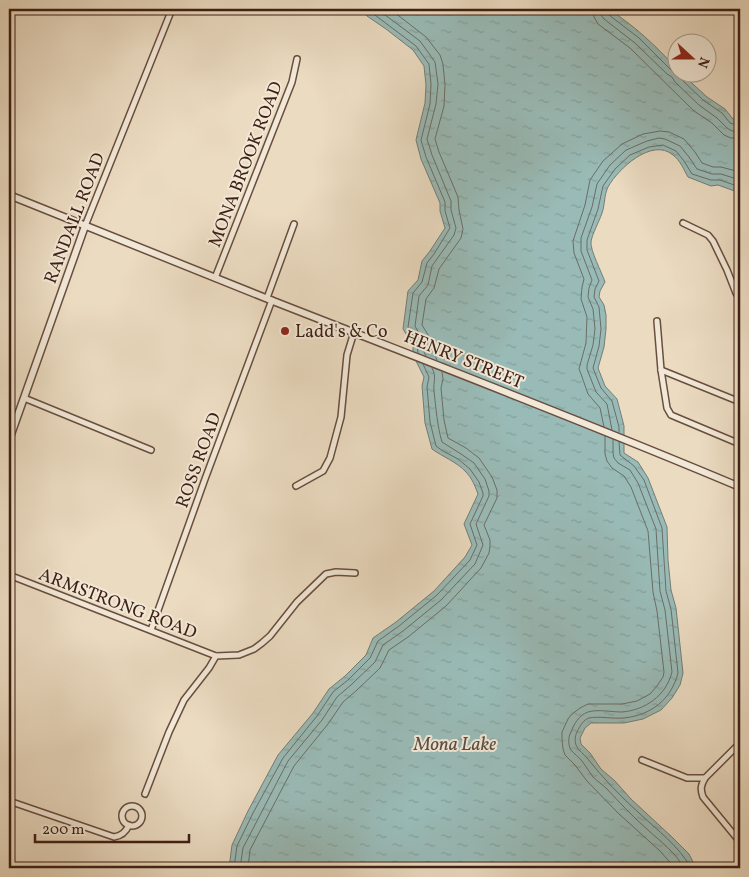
<svg xmlns="http://www.w3.org/2000/svg" width="749" height="877" font-family="Vollkorn,serif">
<style>
.water{fill:url(#water-ripples);stroke:#747d75}
.lines{fill:none;stroke-linecap:round;stroke-linejoin:round}
.shore{stroke:#6b6d65;stroke-width:1}
.minor-casing{stroke:#684e3e;stroke-width:8}
.tertiary-casing{stroke:#684e3e;stroke-width:9}
.minor{stroke:#f2e8d7;stroke-width:5}
.tertiary{stroke:#f2e8d7;stroke-width:6}
.poi-dot{fill:#8f2418;stroke:#f2e8d7;stroke-width:2}
.labels{text-anchor:middle;stroke-width:4;stroke-linejoin:round;paint-order:stroke}
.street-label{font-size:18px;fill:#3d1f13;stroke:#f2e8d7}
.poi-label{font-size:18px;fill:#3d1f13;stroke:#f2e8d7;text-anchor:start}
.water-label{font-size:19px;font-style:italic;fill:#594e44;stroke:#f2e8d7}
</style>
<defs>
<pattern id="water-ripples" width="26" height="14" patternUnits="userSpaceOnUse" patternTransform="scale(1.25)"><rect width="26" height="14" fill="#99bbb7"/><path d="M2 4q2-2 4 0t4 0M15 11q2-2 4 0t4 0" fill="none" stroke="#85a09c"/></pattern>
</defs>
<rect width="100%" height="100%" fill="#ebdbc1"/>
<filter id="stains"><feTurbulence type="fractalNoise" baseFrequency=".004" numOctaves="4"/><feColorMatrix values="0 0 0 0 .2 0 0 0 0 .09 0 0 0 0 .02 0 0 0 .5 -.17"/></filter>
<radialGradient id="worn" r=".72"><stop offset=".6" stop-color="#630" stop-opacity="0"/><stop offset="1" stop-color="#630" stop-opacity=".3"/></radialGradient>
<path class="water" d="M360 9H608C634 25 656 46 676 68V72L681 73 707 97 725 109 733 119 740 120V193L718 185 711 186 688 177C684 170 680 160 673 155 652 137 618 169 608 187 604 195 605 205 602 213 599 222 592 234 591 242 590 250 602 273 605 282L600 291 599 297 604 305 606 315V329L604 347 598 368 605 386 617 399 624 426V453L638 462 648 478 667 527 668 560 671 590 676 608 683 673 680 685 672 698 661 710 643 719 624 723H591L585 728 580 738 581 744 590 753 601 769 615 781 631 799 673 838 689 854 696 868H229L232 845 248 811 278 755 313 713 329 689 345 676 366 655 373 638 396 622 434 591 465 557 472 545 464 524 478 494C475 486 472 478 466 472 457 462 443 457 432 449L425 423 422 386 424 377 413 355V345L403 329 408 291 418 280 422 261 430 251 445 228 440 211V203L421 159 416 140 425 103 426 85 424 66 413 50 386 29 367 16Z"/>
<g class="lines">
<g class="shore">
<polyline points="367,9 416,46 429,64 431,84 430,104 421,140 426,157 445,202 445,211 450,228 434,254 427,263 422,282 413,293 408,327 417,343 418,353"/>
<polyline points="377,9 420,41 435,62 438,84 436,104 427,139 432,155 451,201 451,210 456,228 454,235 432,266 428,285 419,296 415,326 423,341 424,352 426,356"/>
<polyline points="390,9 426,37 440,55 443,64 445,85 444,106 435,139 439,152 458,197 459,210 463,229 461,238 439,269 434,288 426,299 422,325 430,338 432,350 437,360"/>
<polyline points="593,9 594,17 598,24 630,48 694,111 712,123 724,135 731,138 740,138"/>
<polyline points="600,9 601,15 604,19 635,43 667,74 672,77 675,82 699,105 717,118 727,128 732,131 740,131"/>
<polyline points="607,9 607,12 609,15 639,38 671,70 676,71"/>
<polyline points="678,72 680,78 703,100 722,113 730,123 733,124 740,124"/>
<polyline points="604,427 600,408 588,394 581,374 579,369 586,343 587,317 581,299 582,287 584,279 574,253 573,241 585,205 590,180 603,161 622,144 643,134 660,131 669,132 684,139 695,152 702,163 713,167 721,167 740,172"/>
<polyline points="612,430 607,404 596,392 587,369 587,365 593,345 595,329 593,309 588,297 589,288 592,280 581,251 581,238 592,207 597,184 610,165 626,150 647,141 659,138 665,139 680,146 689,157 697,169 712,174 721,174 740,180"/>
<polyline points="619,432 619,427 612,401 601,388 593,368 599,346 601,329 599,307 594,297 595,289 599,281 587,250 587,240 598,209 603,186 615,169 630,155 649,147 663,145 676,151 684,161 692,174 711,180 720,180 740,187"/>
<polyline points="605,436 605,454 607,461 612,468 624,476 631,487 648,531 653,592 657,611 664,672 663,677 657,686 650,694 637,701 622,704 588,704 580,708 571,715 568,719 562,732 562,740 563,749 565,755 575,765 587,781 618,813 660,851 675,868"/>
<path d="M613 439V453L614 458 618 463 630 470 638 483 656 529 660 591 665 610 672 672C666 696 645 710 622 712 611 712 598 709 588 712 579 715 574 724 571 732 568 737 568 745 571 750 574 754 579 757 582 761 586 766 589 772 593 777 597 781 603 785 607 789 620 803 633 817 648 830 660 841 676 853 684 868"/>
<path d="M619 442 620 455 634 466 644 480 662 528 666 591 671 609 678 673C671 700 651 715 624 718 614 719 598 716 589 718 583 720 580 726 577 732 575 736 574 742 577 747 579 751 584 754 587 758 603 778 620 796 639 813 657 830 679 846 691 868"/>
<polyline points="234,868 237,846 253,813 283,758 317,716 333,692 348,680 370,658 378,641 399,626 437,595 470,560 477,545 470,524 483,496 483,493 479,482 470,469 458,459 443,451 436,446 430,422 427,387 429,377 423,364"/>
<path d="M240 868 243 848 288 761 322 720 337 697 352 684 375 662 383 645 403 631 441 600 475 564 483 545 476 524 489 496V491L485 479 474 463 461 454 442 442C437 425 436 408 434 391 433 381 437 378 432 368"/>
<polyline points="248,868 250,850 294,766 328,724 343,702 357,690 380,668 389,650 408,637 446,606 481,568 489,553 490,546 490,540 484,525 497,498 497,490 492,477 479,458 466,448 448,438 444,420 441,388 443,379 442,372"/>
</g>
<g class="minor-casing">
<g id="minor">
<polyline points="728,9 740,13"/>
<polyline points="683,223 708,235 713,241 727,270 736,293 740,299"/>
<polyline points="85,226 172,9"/>
<polyline points="215,278 292,82 297,59"/>
<polyline points="267,298 294,224"/>
<polyline points="657,321 661,370 667,408 671,415 740,444"/>
<polyline points="661,370 740,402"/>
<polyline points="24,398 151,450"/>
<polyline points="296,486 323,471 330,458 341,417 347,355 354,332"/>
<polyline points="9,575 216,656"/>
<polyline points="151,630 205,479 272,300"/>
<path d="M740 743 705 778C701 785 700 789 703 797L740 842"/>
<polyline points="642,760 687,778 705,778"/>
<polyline points="145,794 169,732 184,700 209,668 216,656 239,655 254,649 262,643 270,636 297,602 326,574 336,572 355,573"/>
<path d="M9 801 114 837C122 836 126 832 129 825"/>
<circle cx="132" cy="816" r="10"/>
</g>
</g>
<g class="tertiary-casing">
<g id="tertiary">
<path d="M9 195C97 231 185 266 273 301 429 362 586 422 740 487"/>
<polyline points="9,440 85,226"/>
</g>
</g>
<use href="#minor" class="minor"/>
<use href="#tertiary" class="tertiary"/>
</g>
<circle class="poi-dot" cx="285" cy="331" r="5"/>
<g class="labels">
<g class="street-label">
<text transform="translate(245 164) rotate(-69)" y="6">MONA BROOK ROAD</text>
<text transform="translate(74 218) rotate(-69)" y="6">RANDALL ROAD</text>
<text transform="translate(464 359) rotate(22)" y="6">HENRY STREET</text>
<text transform="translate(198 460) rotate(-70)" y="6">ROSS ROAD</text>
<text transform="translate(118 603) rotate(21)" y="6">ARMSTRONG ROAD</text>
</g>
<g class="poi-label">
<text x="295" y="337">Ladd's &amp; Co</text>
</g>
<g class="water-label">
<text x="455" y="750">Mona Lake</text>
</g>
</g>
<rect width="749" height="877" fill="none" stroke="#ebdbc1" stroke-width="30"/>
<rect x="10" y="10" width="729" height="857" fill="none" stroke="#3d1f13" stroke-width="2.5"/>
<rect x="15" y="15" width="719" height="847" fill="none" stroke="#3d1f13"/>
<g transform="translate(692 58) rotate(111)"><circle r="24" fill="#f2e8d7" stroke="#aa9889"/>
<path d="M0-4L9 19L0 12L-9 19Z" fill="#8f2418"/>
<text y="-8" font-size="14" font-weight="bold" text-anchor="middle" fill="#3d1f13">N</text>
</g>
<path d="M35 834v8h154v-8" fill="none" stroke="#3d1f13" stroke-width="2.5"/>
<text x="42" y="834" font-size="15" fill="#3d1f13" stroke="#f2e8d7" stroke-width="4" paint-order="stroke">200 m</text>
<rect width="100%" height="100%" filter="url(#stains)"/>
<rect width="100%" height="100%" fill="url(#worn)"/>
</svg>
